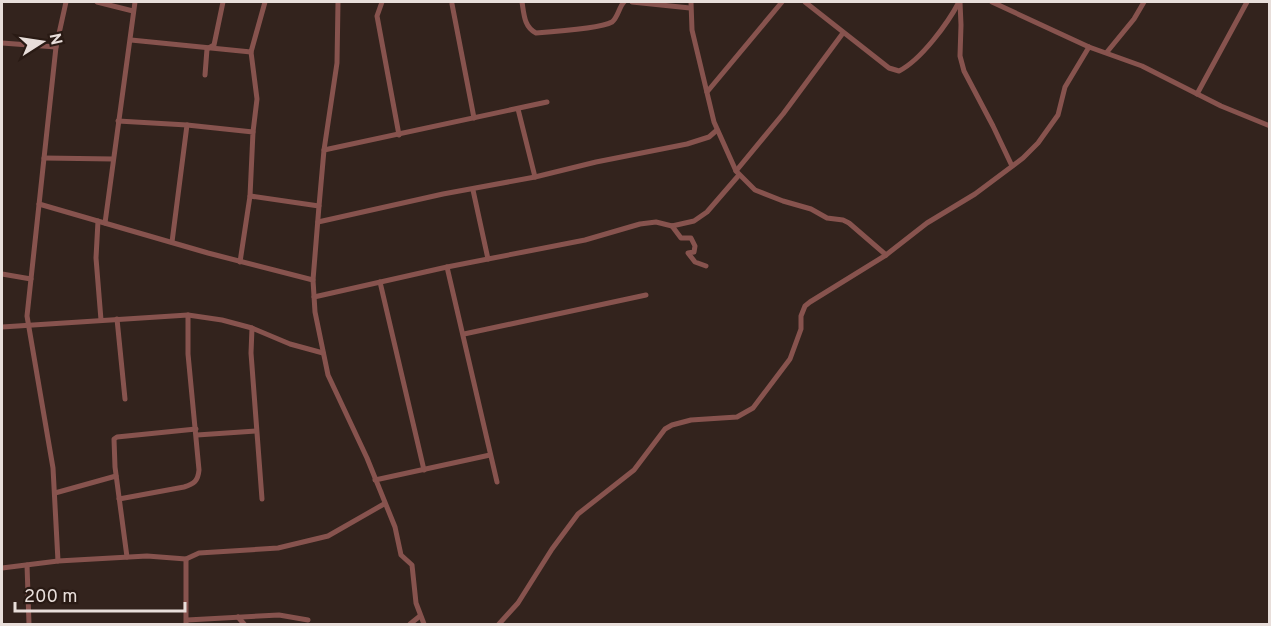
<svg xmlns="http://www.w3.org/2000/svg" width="1271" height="626" font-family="Overpass,sans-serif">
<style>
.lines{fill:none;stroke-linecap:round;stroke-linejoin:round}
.minor{stroke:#87534e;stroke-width:5}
</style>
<rect width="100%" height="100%" fill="#33231d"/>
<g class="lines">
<g class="minor">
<polyline points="97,2 133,11"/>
<polyline points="338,2 337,63 324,150 319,206 313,280 315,312 328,375 367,458 395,527 401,555 412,565 416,603 424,624"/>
<polyline points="382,2 377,16 399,135"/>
<path d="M522 2C524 14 524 27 536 33 550 32 601 28 612 22 618 17 619 7 624 2"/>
<polyline points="632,2 690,8"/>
<polyline points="691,2 692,30 714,122 736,171 755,190 783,201 811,209 827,218 843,220 849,223 886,255"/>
<path d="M805 2 889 68 899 71C921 60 948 23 959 2"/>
<polyline points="960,2 961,25 960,56 964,71 993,126 1012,166"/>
<polyline points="992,2 1089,47 1142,66 1221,106 1270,126"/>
<polyline points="452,4 474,118"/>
<polyline points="131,40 251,52 265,2"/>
<polyline points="2,43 56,47"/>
<polyline points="251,52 257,99 253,132"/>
<polyline points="1107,52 1134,19 1144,2"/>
<polyline points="205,75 207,49 214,45 223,2"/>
<polyline points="707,92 782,2"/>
<polyline points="1197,94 1247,2"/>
<polyline points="518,109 535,177"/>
<polyline points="118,121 187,125 253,132 250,196 240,262"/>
<polyline points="324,150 547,102"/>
<polyline points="44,158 113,159"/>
<polyline points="736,171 783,114 843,33"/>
<polyline points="473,190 488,259"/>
<polyline points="250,196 319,206"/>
<polyline points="39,204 208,253 313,280"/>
<polyline points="98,221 96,258 101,320"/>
<polyline points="318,222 443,194 535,177 596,162 687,144 709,137 717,130"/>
<polyline points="105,223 135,2"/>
<polyline points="672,226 681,238 691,238 695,246 694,252 688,253 695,262 706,266"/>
<polyline points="172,242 187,125"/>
<polyline points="447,267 497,482"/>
<polyline points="2,274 31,279"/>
<polyline points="380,282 424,470"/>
<polyline points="314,297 447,267 585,240 640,224 656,222 672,226 694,221 707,212 739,175"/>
<polyline points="117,319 125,399"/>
<polyline points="2,327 188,315 222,320 252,328 290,344 323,353"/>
<polyline points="252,328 251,353 262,499"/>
<polyline points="464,334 646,295"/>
<polyline points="197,435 256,431"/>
<polyline points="375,480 490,455"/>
<polyline points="55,493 116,476"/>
<path d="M119 499 184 487C194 484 198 481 199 470L188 354V315"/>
<polyline points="127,557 115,467 114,439 117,437 196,429"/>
<polyline points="186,559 186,624"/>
<polyline points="58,561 53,468 27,316 56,47 66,2"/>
<polyline points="27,565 29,624"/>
<polyline points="2,568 58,561 147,556 186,559 199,553 278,548 328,536 384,504"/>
<polyline points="238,617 244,624"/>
<polyline points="187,620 279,615 308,620"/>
<polyline points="410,624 420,616"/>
<polyline points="499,624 518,603 552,549 578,514 634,470 665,429 672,425 691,420 737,417 753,408 790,359 801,329 801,316 805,306 810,302 886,255 927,223 975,194 1023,158 1038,143 1058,115 1065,87 1089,47"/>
</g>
</g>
<rect width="1271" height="626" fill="none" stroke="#e8deda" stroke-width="6"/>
<g transform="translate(42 42) rotate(78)" stroke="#291a14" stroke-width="4.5" paint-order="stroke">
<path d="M0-4.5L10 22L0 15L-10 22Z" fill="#e8deda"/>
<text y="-9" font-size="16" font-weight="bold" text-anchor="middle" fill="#e8deda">N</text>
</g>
<path d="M15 602v9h170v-9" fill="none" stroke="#e8deda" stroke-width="3"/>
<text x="24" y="602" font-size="18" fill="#e8deda" stroke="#291a14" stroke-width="4.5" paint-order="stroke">200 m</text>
</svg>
